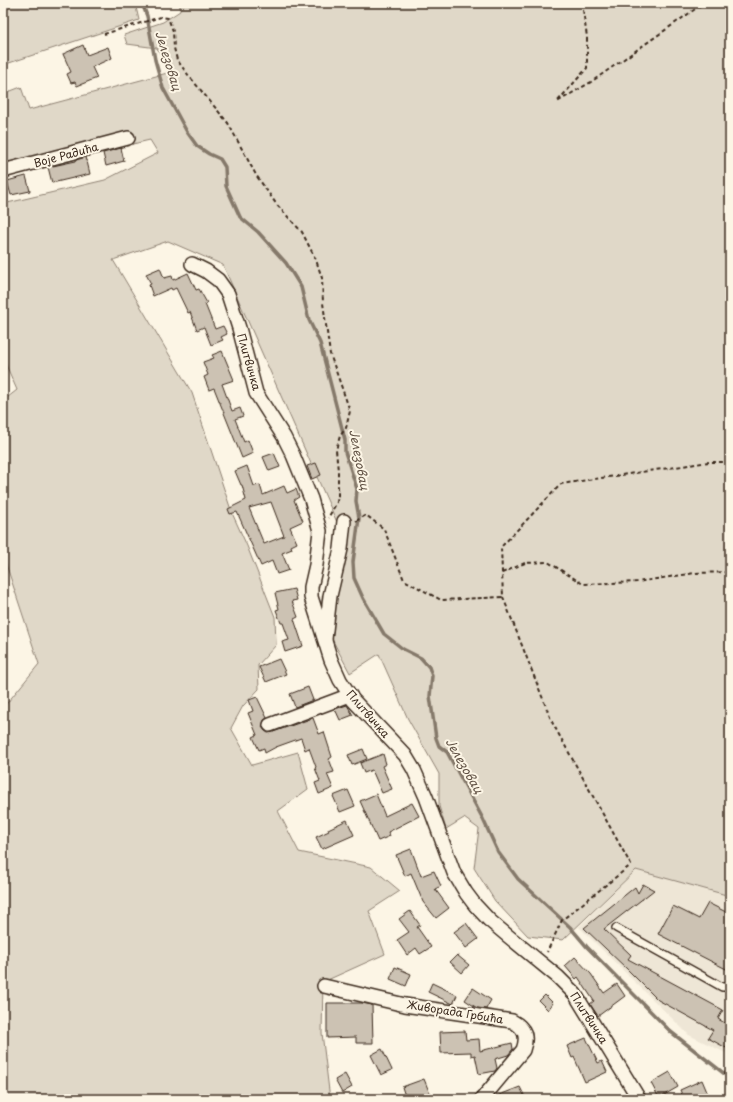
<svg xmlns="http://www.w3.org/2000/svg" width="733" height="1102" font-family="'Playpen Sans',sans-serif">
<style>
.built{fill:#eee6d6}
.green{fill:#e0d8c8;stroke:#8e8173}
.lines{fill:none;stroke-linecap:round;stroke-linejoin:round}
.stream{stroke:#85796b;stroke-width:3.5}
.building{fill:#ccc2b3;stroke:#3b2a1e;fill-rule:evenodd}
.service-casing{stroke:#3b2a1e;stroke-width:10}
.minor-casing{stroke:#3b2a1e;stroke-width:16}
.path{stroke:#3b2a1e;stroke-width:2;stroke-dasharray:4 3;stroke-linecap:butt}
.service{stroke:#fcf5e5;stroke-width:7}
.minor{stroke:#fcf5e5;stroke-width:13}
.labels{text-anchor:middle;stroke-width:4;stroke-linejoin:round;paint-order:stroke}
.street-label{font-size:11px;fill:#3b2a1e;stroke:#fcf5e5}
.water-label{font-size:12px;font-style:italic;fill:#605144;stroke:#fcf5e5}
</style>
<rect width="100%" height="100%" fill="#fcf5e5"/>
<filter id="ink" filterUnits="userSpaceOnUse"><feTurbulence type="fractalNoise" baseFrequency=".025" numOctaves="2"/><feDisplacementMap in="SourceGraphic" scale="8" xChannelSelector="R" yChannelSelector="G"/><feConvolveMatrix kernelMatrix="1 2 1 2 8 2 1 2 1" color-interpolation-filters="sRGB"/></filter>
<g filter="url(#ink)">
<polygon class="built" points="636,870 730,896 730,1055 689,1035 579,927"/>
<g class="green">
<polygon points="3,3 135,3 139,20 3,65"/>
<polygon points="180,3 730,3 730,896 636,870 563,940 528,936 495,901 474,868 479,829 464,818 446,829 439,806 439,774 408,719 379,654 350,673 333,641 326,596 340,529 223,265 168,241 113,260 192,393 232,513 247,546 275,617 276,645 258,665 259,689 243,706 231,728 252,765 298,752 308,789 278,811 299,852 371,867 400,891 369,911 385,954 323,982 322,1033 330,1099 3,1099 3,708 39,664 3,555 3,401 17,390 3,358 3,204 105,180 158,153 150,140 3,174 3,94 21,87 29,110 171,72 157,48 127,44 124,35 163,22 180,11"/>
</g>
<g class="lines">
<polyline class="stream" points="142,3 147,16 155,60 163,88 187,132 197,146 209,154 220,159 225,167 226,186 240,217 258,232 286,263 301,287 309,320 320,343 345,440 345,452 357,489 356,501 359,518 353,562 354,578 363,598 384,634 403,649 421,658 429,667 432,676 430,696 436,738 439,746 447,752 482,817 498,852 518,879 570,927 587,947 671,1032 726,1075 730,1077"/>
</g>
<g class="building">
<polygon points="83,45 87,55 108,47 112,58 92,67 97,78 77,86 75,82 71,83 67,74 71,72 63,54"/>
<polygon points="121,148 124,161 106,166 103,153"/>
<polygon points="86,157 90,174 52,183 48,167 76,161 76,160"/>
<polygon points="26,176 30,191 11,195 7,181"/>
<polygon points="160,268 164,278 172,276 173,280 188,273 196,290 199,289 207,303 205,304 215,329 223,326 227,334 221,337 223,340 211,345 204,327 197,330 190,312 188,313 176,288 172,290 171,288 153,296 149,285 151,284 146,274"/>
<polygon points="222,351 234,380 222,384 232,411 240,408 243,416 235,419 244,442 248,440 253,453 242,458 214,388 209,390 204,377 208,375 203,362 214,358 212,355"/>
<polygon points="274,453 280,467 269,471 263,457"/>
<polygon points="316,463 321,475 312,479 307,466"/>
<path d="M247 466 254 486 260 485 263 495 284 486 287 493 296 489 299 497 294 500 303 521 290 527 297 543 291 546 292 549 282 553 289 570 277 574 272 561 261 566 237 512 230 514 228 509 246 500 242 485H241L235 471ZM271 502 284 536 264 544 249 508Z"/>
<polygon points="294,589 297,600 292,601 298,617 294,619 303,646 285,652 282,642 289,640 283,623 281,623 276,610 279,609 275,593"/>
<polygon points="279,659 286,674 266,682 259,667"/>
<polygon points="308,687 313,700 295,707 290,694"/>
<polygon points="257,697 267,718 264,720 262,727 265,731 268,733 273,732 313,718 319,734 324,732 332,757 329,759 334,772 327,774 333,788 319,794 315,783 320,781 315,768 316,767 309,748 305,750 301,738 276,747 265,753 264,748 259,750 253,737 257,735 248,713 253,711 249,700"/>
<polygon points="347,705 353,715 340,720 335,709"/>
<polygon points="363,749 367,759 352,765 348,755"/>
<polygon points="383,754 386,764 382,766 392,789 382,793 372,770 364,773 360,763"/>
<polygon points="348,790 355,806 340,812 333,796"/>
<polygon points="376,794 385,816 412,803 419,816 388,832 390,836 378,841 360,801"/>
<polygon points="347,820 354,835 322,849 316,837 329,831 328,829"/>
<polygon points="411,849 421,876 434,871 441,886 435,889 449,908 436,918 423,902 411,873 405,876 396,855"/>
<polygon points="643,884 654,890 604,929 631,955 628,959 723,1010 718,1019 730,1026 730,1050 708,1038 713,1030 658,1000 627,969 584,928 635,887 638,893"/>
<polygon points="708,903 730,914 730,971 658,934 673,906 699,919"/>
<polygon points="410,911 420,925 417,927 431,947 420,954 416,948 407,955 397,940 409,932 399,919"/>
<polygon points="466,923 478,939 466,948 454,932"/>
<polygon points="457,955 469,965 462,973 450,962"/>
<polygon points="575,957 591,974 604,993 617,984 625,996 598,1016 590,1004 594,1001 578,977 576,979 565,966"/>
<polygon points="395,967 411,974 406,986 390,979"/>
<polygon points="432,983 457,995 453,1004 428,992"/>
<polygon points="473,988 491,1000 486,1009 477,1008 465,1000"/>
<polygon points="545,995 553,1003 548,1010 539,1001"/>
<polygon points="327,1003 362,1003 372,1005 373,1043 356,1043 356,1037 327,1038"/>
<polygon points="465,1031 466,1040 479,1039 480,1051 512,1043 513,1049 508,1055 495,1059 497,1068 495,1071 479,1074 475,1055 471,1056 471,1052 441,1053 440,1032"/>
<polygon points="586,1038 598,1063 602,1061 607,1072 585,1082 574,1057 572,1058 567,1046"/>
<polygon points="382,1049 392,1070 381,1075 371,1055"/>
<polygon points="670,1072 678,1087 659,1098 651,1083"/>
<polygon points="345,1074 352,1087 342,1093 335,1080"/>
<polygon points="424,1079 432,1099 406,1099 402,1087"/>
<polygon points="702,1080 710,1099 684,1099 680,1090"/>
<polygon points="520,1087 526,1099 492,1099 494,1097"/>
</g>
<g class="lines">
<g class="service-casing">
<polyline id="service" points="616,928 722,987 730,987"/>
</g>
<g class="minor-casing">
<g id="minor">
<polyline points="3,171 128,138"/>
<polyline points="192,264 206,271 218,280 228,294 239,328 256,393 284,437 293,455 311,499 320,531 316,565 311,587 311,597 331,660 340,680 353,700 405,755 414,770 426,797 454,873 466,893 475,905 489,920 508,936 558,977 575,994 639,1099"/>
<polyline points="325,639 330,596 341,549 344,521"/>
<polyline points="270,725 350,695"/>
<path d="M324 986 405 1005 512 1021C525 1028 528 1036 523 1050L482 1099"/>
</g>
</g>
<g class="path">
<polyline points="582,3 587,37 587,68 557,102 591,82 701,5 706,3"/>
<polyline points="104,34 154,19 161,17 168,18 173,31 174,48 177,60 189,76 228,123 256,175 277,205 302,232 316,260 322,278 323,303 330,354 350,411 346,428 340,436 336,450 338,471 338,496 337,502 328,518"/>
<polyline points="356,521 366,515 384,529 404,580 441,600 503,597 501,547 561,484 709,462 730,462"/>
<polyline points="502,573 525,563 548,562 583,584 637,582 695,573 730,572"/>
<polyline points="503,597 552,722 631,865 562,920 547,952"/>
</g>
<use href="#service" class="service"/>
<use href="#minor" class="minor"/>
</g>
</g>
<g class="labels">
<g class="street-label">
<text transform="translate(66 155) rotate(-15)" y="4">Воје Радића</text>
<text transform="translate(249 362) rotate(74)" y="4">Плитвичка</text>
<text transform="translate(368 714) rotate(49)" y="4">Плитвичка</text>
<text transform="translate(455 1012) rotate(9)" y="4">Живорада Грбића</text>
<text transform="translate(589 1018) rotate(57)" y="4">Плитвичка</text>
</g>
<g class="water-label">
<text transform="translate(168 61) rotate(73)" y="4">Јелезовац</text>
<text transform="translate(359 460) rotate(79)" y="4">Јелезовац</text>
<text transform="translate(464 766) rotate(60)" y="4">Јелезовац</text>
</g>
</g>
<rect width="733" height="1102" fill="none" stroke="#fcf5e5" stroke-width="16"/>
<rect x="8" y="8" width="717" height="1086" fill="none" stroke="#3b2a1e" stroke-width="1.5" filter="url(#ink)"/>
</svg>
